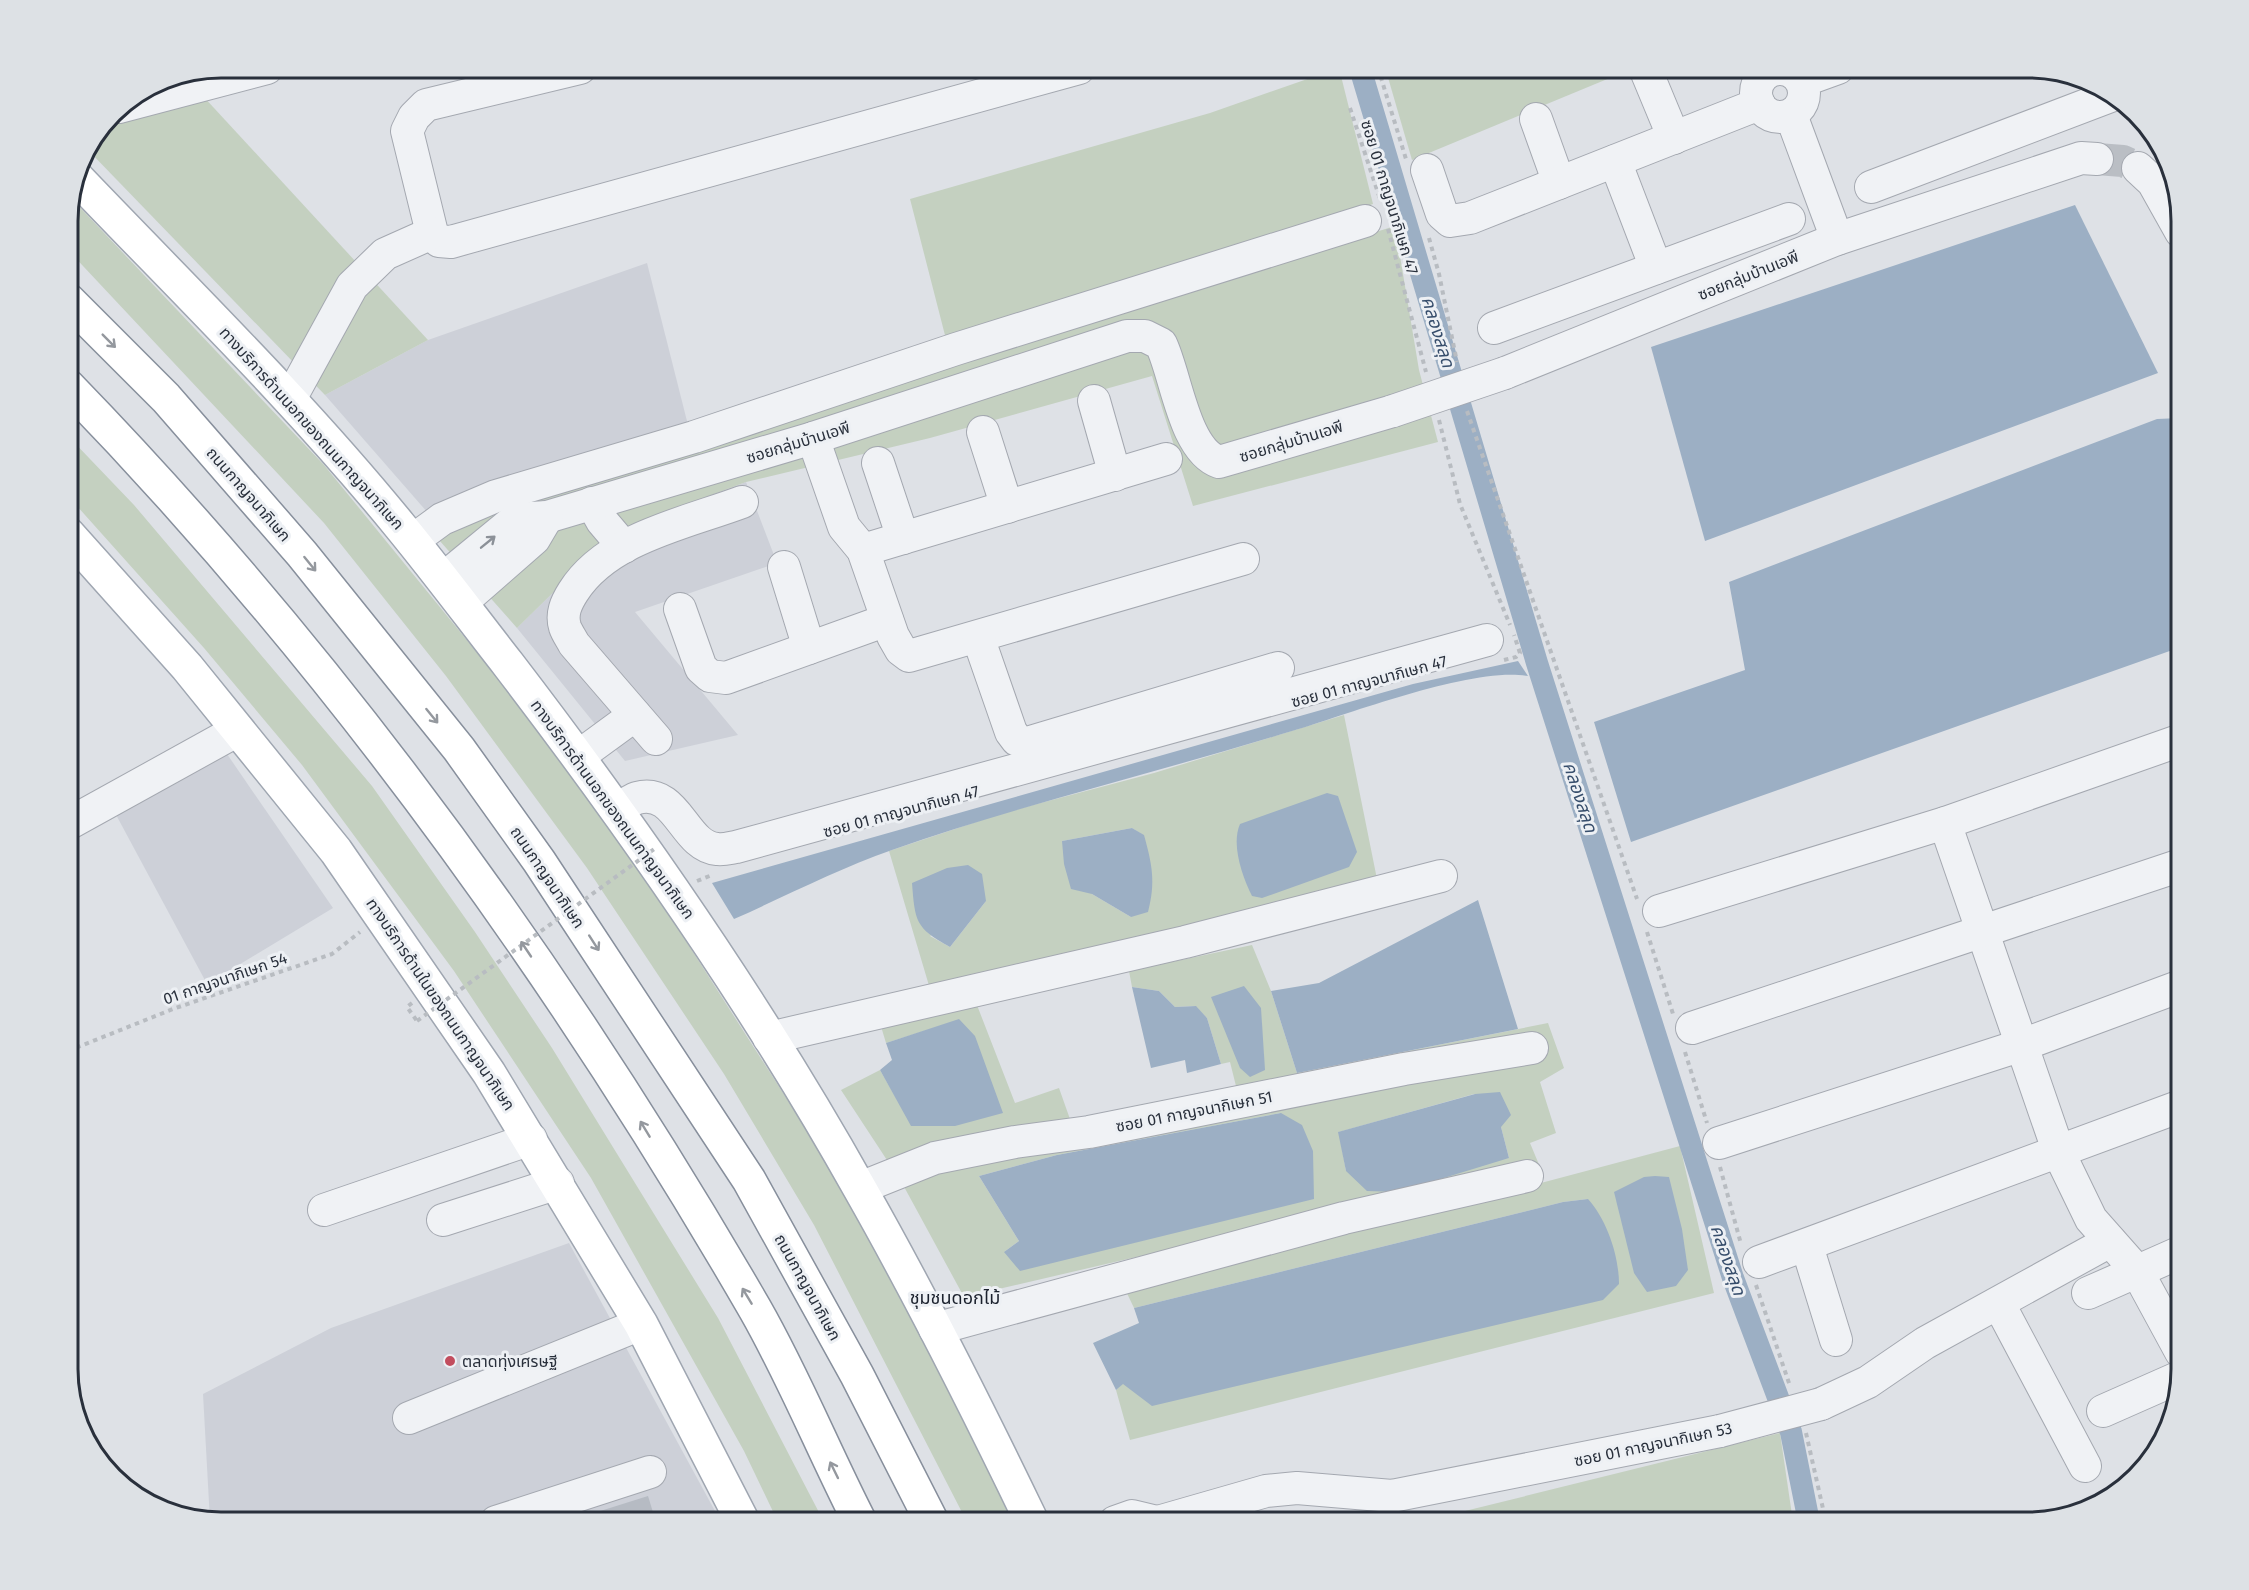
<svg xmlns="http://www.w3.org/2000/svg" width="2249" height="1590" font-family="'Fira Sans','Noto Sans Thai',sans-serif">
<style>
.built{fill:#cdd0d8}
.green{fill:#c4d0c0;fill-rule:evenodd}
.water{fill:#9cafc4}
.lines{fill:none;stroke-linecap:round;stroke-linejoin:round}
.canal{stroke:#9cafc4;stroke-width:22}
.building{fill:#b6bbc3}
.minor-tunnel{stroke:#babec4;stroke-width:32;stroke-dasharray:32 16;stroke-linecap:butt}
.minor-casing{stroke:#a4a8b0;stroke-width:34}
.major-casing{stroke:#9fa6b1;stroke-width:36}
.highway-casing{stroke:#878f9c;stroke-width:36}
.path{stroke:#b8bcc1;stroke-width:4;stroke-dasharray:4.5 4.5;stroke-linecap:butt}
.minor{stroke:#f0f2f5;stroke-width:32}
.major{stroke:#fff;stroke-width:33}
.highway{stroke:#fff;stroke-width:33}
.minor-bridge-casing{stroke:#a4a8b0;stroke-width:34;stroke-linecap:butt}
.path-bridge{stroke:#b8bcc1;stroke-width:4;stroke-dasharray:4.5 4.5;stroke-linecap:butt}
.minor-bridge{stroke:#f0f2f5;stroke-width:32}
.oneway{stroke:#94989e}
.oneway2{stroke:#8c9198}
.poi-dot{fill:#c24d5e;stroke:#edf0f4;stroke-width:2}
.labels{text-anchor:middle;stroke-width:6;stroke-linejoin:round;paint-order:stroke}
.street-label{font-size:16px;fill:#29303c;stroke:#edf0f4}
.poi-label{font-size:16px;fill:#29303c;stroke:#edf0f4;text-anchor:start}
.water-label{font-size:18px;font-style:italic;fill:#374e6c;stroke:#edf0f4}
.neighbourhood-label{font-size:18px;fill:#1b212d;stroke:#edf0f4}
.rim{fill:none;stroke:#29303c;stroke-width:3}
</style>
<rect width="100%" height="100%" fill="#dee1e6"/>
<g class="built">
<polygon points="647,263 689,429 428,513 325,395 428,340"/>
<polygon points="746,482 777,563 635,612 738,735 625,761 517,628 616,531"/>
<polygon points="227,754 333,908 207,984 114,811"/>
<polygon points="569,1243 721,1522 210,1521 203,1394 331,1328"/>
</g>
<g class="green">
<polygon points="1339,68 1373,204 947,343 910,199 1210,113"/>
<polygon points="1401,68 1634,68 1412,160 1387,74"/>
<polygon points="202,95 428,340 325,395 87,149 101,130"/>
<polygon points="71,198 324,465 536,725 649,883 850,1198 1002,1489 1016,1522 967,1522 814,1225 724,1074 587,868 446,676 324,523 68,250 68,211"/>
<polygon points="1395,226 1419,370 1438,442 1193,506 1152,376 930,438 746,482 616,531 517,628 439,540 452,527 491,507"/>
<polygon points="68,436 134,505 372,786 475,932 552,1048 718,1318 824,1522 778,1522 744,1451 591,1178 454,971 302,765 204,648 68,496"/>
<path d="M1344 715 1377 879 930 989 889 851 1003 813 1154 773ZM1132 828 1143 835 1131 917 1092 894 1062 841ZM986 901 950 947 930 936Z"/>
<path d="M1252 945 1271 991 1297 1073 1548 1023 1564 1068 1540 1082 1556 1133 1530 1143 1540 1167 1356 1206 964 1297 902 1183 841 1090 880 1070 912 1126 959 1020 886 1043 880 1023 975 1000 1015 1103 1059 1088 1071 1122 1236 1086 1230 1062 1221 1064 1207 1018 1195 1006 1175 1007 1159 991 1132 987 1129 971ZM1474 1094H1481L1501 1127 1509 1158 1346 1171 1339 1132ZM1281 1113 1004 1252 1019 1241 979 1176 1057 1155Z"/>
<polygon points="1680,1146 1714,1293 1130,1440 1116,1390 1122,1384 1588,1199 1563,1202 1134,1308 1124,1287 1428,1213"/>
<polygon points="1780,1433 1793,1522 1422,1522 1473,1509"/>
</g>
<g class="water">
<polygon points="2075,205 2158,373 1705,541 1651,347"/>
<polygon points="2180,418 2181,647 1631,842 1594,722 1745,670 1729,582 2157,419"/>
<path d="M1518 661 1528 676C1473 666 1349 714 1292 731 1159 772 1023 804 892 850 838 869 786 896 734 919L712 883 1413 684Z"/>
<path d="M1327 793 1338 796 1357 852 1349 867 1262 898 1252 896C1242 876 1231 844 1240 824Z"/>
<path d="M1132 828 1144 835C1152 864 1156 882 1148 912L1131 917 1092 894 1071 889 1064 864 1062 841Z"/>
<path d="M968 865 982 874 986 901 950 947C915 928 915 921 912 883L947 868Z"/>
<polygon points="1478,900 1518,1029 1297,1073 1271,991 1319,983"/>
<polygon points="1244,986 1261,1008 1265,1070 1250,1077 1240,1068 1211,997"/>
<polygon points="1132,987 1159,991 1175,1007 1196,1006 1207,1018 1221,1064 1187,1073 1185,1060 1151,1068"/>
<polygon points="959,1019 975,1036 1003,1113 955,1126 911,1126 880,1070 892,1060 886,1043"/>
<polygon points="1500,1092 1511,1115 1501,1127 1509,1158 1398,1192 1367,1191 1346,1171 1338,1132 1475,1094"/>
<polygon points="1281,1113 1302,1125 1313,1151 1314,1199 1020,1271 1004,1252 1019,1241 979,1176 1057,1155"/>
<polygon points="1655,1176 1669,1177 1682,1229 1688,1270 1676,1286 1647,1292 1634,1273 1614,1192 1644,1177"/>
<path d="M1588 1199C1607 1220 1619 1256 1619 1284L1603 1300 1152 1406 1123 1384 1116 1390 1093 1343 1139 1323 1134 1308 1563 1202Z"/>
</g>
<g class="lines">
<polyline class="canal" points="1360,68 1537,663 1733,1278 1791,1432 1809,1522"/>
</g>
<polygon class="building" points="648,1496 656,1522 576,1522 575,1519"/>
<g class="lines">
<polyline class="minor-tunnel" points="2097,159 2123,161 2138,168"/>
<g class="minor-casing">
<g id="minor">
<polyline points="580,68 426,105 414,117 407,131 432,233 439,241 451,242 1079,68"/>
<circle cx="1780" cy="93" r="24"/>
<polyline points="1647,73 1674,138"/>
<polyline points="1802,81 1838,68"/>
<polyline points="119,107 267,68"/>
<polyline points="1791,115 1837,239"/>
<polyline points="1536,119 1559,183"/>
<polyline points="1615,161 1656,268"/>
<polyline points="2138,168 2153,182 2181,232"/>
<polyline points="1427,170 1442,214 1450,221 1470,218 1759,104"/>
<polyline points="1871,187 2113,95"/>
<polyline points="1494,328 1789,219"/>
<polyline points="1505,373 1837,239 2081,158 2097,159"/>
<polyline points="290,399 352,286 385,254 432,233"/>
<polyline points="1094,401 1115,475"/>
<polyline points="983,432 1007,507"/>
<polyline points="813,438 844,527 863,550 893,636 901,650 909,656 1243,559"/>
<polyline points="878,463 903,538"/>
<polyline points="592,503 602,521 624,547"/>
<polyline points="412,541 442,519 496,496 694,437 956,349 1365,221"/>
<polyline points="863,550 1166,459"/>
<polyline points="784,567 809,648"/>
<path d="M443 579 516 519 547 517 813 438 1127 336H1145L1161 344C1176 375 1184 450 1219 462L1393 411"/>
<polyline points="462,602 534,539 547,517"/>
<polyline points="680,609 701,668 710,676 726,678 887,620"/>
<polyline points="978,637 1011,732 1017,740 1027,743 1278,668"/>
<path d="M656 739 574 644C571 638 567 633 565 627 561 614 566 603 573 592 607 538 686 523 742 502"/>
<polyline points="579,756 635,715"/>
<path d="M617 810C623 806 631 800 637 798 678 787 683 846 717 849 723 850 730 848 736 847L1487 640"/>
<polyline points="1945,823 2059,1153 2091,1219 2137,1271 2181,1352"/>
<polyline points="68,824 238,730"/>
<polyline points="1659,911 1945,823 2181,740"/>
<polyline points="1692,1028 2181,865"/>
<polyline points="769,1038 1185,942 1441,876"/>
<polyline points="1719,1143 2022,1045 2181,986"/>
<polyline points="860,1188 935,1158 1015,1142 1089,1132 1404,1069 1532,1048"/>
<polyline points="324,1210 531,1139"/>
<polyline points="443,1220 558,1183"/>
<polyline points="1807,1246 1836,1340"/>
<polyline points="1759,1262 2181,1106"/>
<polyline points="2088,1293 2181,1252"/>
<polyline points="1999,1304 2085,1466"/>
<polyline points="935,1329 1344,1218 1527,1176"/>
<polyline points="1821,1404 1868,1382 1925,1343 2110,1241"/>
<polyline points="2103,1411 2180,1377"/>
<polyline points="409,1418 641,1324"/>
<polyline points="496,1522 650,1472"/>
<polyline points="1115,1522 1132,1516 1157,1522"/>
<polyline points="1158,1522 1266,1491 1297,1488 1392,1496 1720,1431"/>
</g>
</g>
<g class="major-casing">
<g id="major">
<path d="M77 178C186 292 300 403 400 526 437 571 472 618 508 664 636 831 757 1005 860 1189 922 1298 978 1410 1032 1522"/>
<polyline points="68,534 187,667 336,851 489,1073 641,1324 743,1522"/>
</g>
</g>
<g class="highway-casing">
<g id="highway">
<polyline points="68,300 166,398 302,554 459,749 539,861 749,1180 857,1375 932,1522"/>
<path d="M68 386C335 661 563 977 755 1309 794 1377 824 1452 860 1522"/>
</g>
</g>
<g class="path">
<polyline points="1378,68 1406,159"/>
<polyline points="1350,108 1381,202"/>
<polyline points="1388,229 1426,372"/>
<polyline points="1429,238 1439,274 1457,362"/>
<polyline points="1467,411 1637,899"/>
<polyline points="1439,420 1460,504 1510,625"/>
<polyline points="1504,660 1516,657 1520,653 1514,635"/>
<polyline points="697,881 712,875"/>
<polyline points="1647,932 1673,1014"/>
<polyline points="412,1003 407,1007 417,1021"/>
<polyline points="68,1051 173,1009 332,954 360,932"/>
<polyline points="1685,1052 1707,1123"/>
<polyline points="1720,1167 1741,1244"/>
<polyline points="1756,1285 1790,1386"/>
<polyline points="1806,1433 1826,1522"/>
</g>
<use href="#minor" class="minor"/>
<use href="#major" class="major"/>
<use href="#highway" class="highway"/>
<g class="minor-bridge-casing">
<g id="minor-bridge">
<polyline points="1393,411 1505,373"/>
<polyline points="1720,1431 1821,1404"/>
</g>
</g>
<polyline class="path-bridge" points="417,1021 657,847"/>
<use href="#minor-bridge" class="minor-bridge"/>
</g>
<defs><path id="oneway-shaft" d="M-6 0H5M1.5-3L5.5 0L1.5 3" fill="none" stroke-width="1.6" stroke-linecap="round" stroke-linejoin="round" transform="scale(1.5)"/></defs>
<g class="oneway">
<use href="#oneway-shaft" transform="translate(109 341) rotate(45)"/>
<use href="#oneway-shaft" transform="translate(310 564) rotate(51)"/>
<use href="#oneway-shaft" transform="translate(432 716) rotate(51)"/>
<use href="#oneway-shaft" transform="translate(594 943) rotate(57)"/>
<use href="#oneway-shaft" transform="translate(526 949) rotate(-124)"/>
<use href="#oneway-shaft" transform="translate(645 1129) rotate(-121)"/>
<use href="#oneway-shaft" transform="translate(747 1296) rotate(-121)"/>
<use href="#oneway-shaft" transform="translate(834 1470) rotate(-116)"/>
</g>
<use class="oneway2" href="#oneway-shaft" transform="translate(488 542) rotate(-39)"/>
<circle class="poi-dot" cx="450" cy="1361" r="6"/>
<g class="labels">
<g class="street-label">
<text transform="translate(1390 197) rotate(73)" y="6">ซอย 01 กาญจนาภิเษก 47</text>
<text transform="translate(1748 275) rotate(-22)" y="6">ซอยกลุ่มบ้านเอพี</text>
<text transform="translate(312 428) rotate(48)" y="6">ทางบริการด้านนอกของถนนกาญจนาภิเษก</text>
<text transform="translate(1291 441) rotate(-17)" y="6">ซอยกลุ่มบ้านเอพี</text>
<text transform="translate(798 442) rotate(-17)" y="6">ซอยกลุ่มบ้านเอพี</text>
<text transform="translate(249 494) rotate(49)" y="6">ถนนกาญจนาภิเษก</text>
<text transform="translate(1369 681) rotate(-15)" y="6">ซอย 01 กาญจนาภิเษก 47</text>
<text transform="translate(613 809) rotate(54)" y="6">ทางบริการด้านนอกของถนนกาญจนาภิเษก</text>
<text transform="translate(901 811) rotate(-15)" y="6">ซอย 01 กาญจนาภิเษก 47</text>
<text transform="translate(548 877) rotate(56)" y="6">ถนนกาญจนาภิเษก</text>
<text transform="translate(225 978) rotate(-19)" y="6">01 กาญจนาภิเษก 54</text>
<text transform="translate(441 1004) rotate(56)" y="6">ทางบริการด้านในของถนนกาญจนาภิเษก</text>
<text transform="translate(1194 1111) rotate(-11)" y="6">ซอย 01 กาญจนากิเษก 51</text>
<text transform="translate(808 1287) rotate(61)" y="6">ถนนกาญจนาภิเษก</text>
<text transform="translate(1653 1444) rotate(-12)" y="6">ซอย 01 กาญจนากิเษก 53</text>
</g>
<g class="poi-label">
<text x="462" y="1367">ตลาดทุ่งเศรษฐี</text>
</g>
<g class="water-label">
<text transform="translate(1438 332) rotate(73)" y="6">คลองสลุด</text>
<text transform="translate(1580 797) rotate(72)" y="6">คลองสลุด</text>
<text transform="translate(1728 1260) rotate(71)" y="6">คลองสลุด</text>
</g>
<g class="neighbourhood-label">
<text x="955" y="1304">ชุมชนดอกไม้</text>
</g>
</g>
<path d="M0 0H2249V1590H0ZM221 78H2028A143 143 0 0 1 2171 221V1369A143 143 0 0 1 2028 1512H221A143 143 0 0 1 78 1369V221A143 143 0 0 1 221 78Z" fill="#dde1e5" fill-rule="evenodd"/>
<path class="rim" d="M221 78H2028A143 143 0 0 1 2171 221V1369A143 143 0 0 1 2028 1512H221A143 143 0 0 1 78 1369V221A143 143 0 0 1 221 78Z"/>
</svg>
